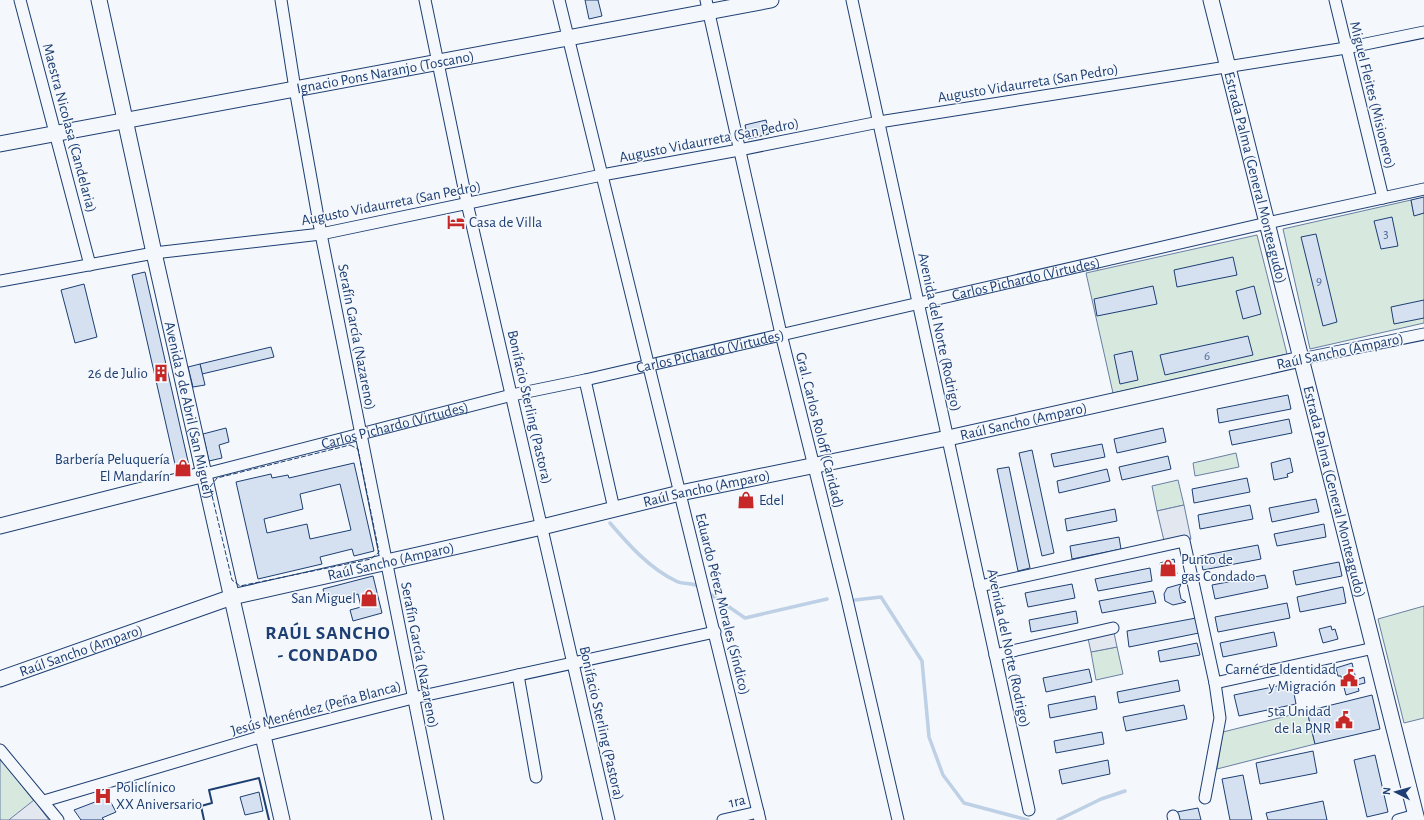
<svg xmlns="http://www.w3.org/2000/svg" width="1424" height="820" font-family="'Alegreya Sans',sans-serif">
<style>
.green{fill:#d7e8df;stroke:#687fa3}
.parking{fill:#e3e8f0;stroke:#687fa3}
.lines{fill:none;stroke-linecap:round;stroke-linejoin:round}
.stream{stroke:#bed0e5;stroke-width:3.5}
.building{fill:#d5e0f0;stroke:#1d3f73;fill-rule:evenodd}
.street-casing{stroke:#1d3f73;stroke-width:13}
.secondary-casing{stroke:#1d3f73;stroke-width:17}
.street{stroke:#f4f7fb;stroke-width:11}
.secondary{stroke:#f4f7fb;stroke-width:15}
.fence{stroke:#1d3f73;stroke-width:1;stroke-dasharray:5 2;stroke-linecap:butt}
.wall{stroke:#1d3f73;stroke-width:2}
.labels{text-anchor:middle;stroke-width:3;stroke-linejoin:round;paint-order:stroke}
.number-label{font-size:13px;fill:#4b6792}
.street-label{font-size:15px;fill:#1d3f73;stroke:#f4f7fb}
.poi-label{font-size:15px;fill:#1d3f73;stroke:#f4f7fb;text-anchor:end}
.district-label{font-size:19px;font-weight:bold;letter-spacing:1px;fill:#1d3f73;stroke:#f4f7fb}
</style>
<rect width="100%" height="100%" fill="#f4f7fb"/>
<g class="green">
<polygon points="1411,200 1414,215 1424,213 1424,323 1310,349 1283,229"/>
<polygon points="1257,235 1287,354 1113,393 1086,273"/>
<polygon points="1236,453 1239,467 1195,476 1193,463"/>
<polygon points="1178,480 1184,505 1157,511 1152,486"/>
<polygon points="1424,606 1424,718 1404,723 1378,619"/>
<polygon points="1117,647 1123,674 1096,680 1091,652"/>
<polygon points="1307,711 1315,744 1217,769 1223,732"/>
<polygon points="0,758 49,820 0,820"/>
</g>
<g class="parking">
<polygon points="1184,505 1191,539 1165,545 1157,511"/>
<polygon points="1113,628 1117,647 1091,652 1087,634"/>
<polygon points="34,800 49,820 9,820 10,819"/>
</g>
<g class="lines">
<g class="stream">
<path d="M610 523C629 545 649 568 676 581 683 585 692 582 700 587"/>
<polyline points="706,591 745,618 827,599"/>
<polyline points="855,600 881,597 922,661 929,737 943,775 964,803 1028,820"/>
<polyline points="1058,820 1101,799 1125,791"/>
</g>
</g>
<g class="building">
<polygon points="585,0 598,0 602,16 589,19"/>
<polygon points="766,120 769,134 748,139 745,125"/>
<polygon points="1424,197 1424,213 1414,216 1411,200"/>
<polygon points="1392,217 1398,246 1381,249 1374,221"/>
<polygon points="1316,234 1337,322 1323,326 1301,237"/>
<polygon points="1233,257 1237,275 1177,287 1174,270"/>
<polygon points="145,272 190,470 177,473 132,275"/>
<polygon points="84,284 97,337 75,343 61,290"/>
<polygon points="1153,286 1157,304 1097,316 1094,299"/>
<polygon points="1254,286 1261,314 1243,319 1236,291"/>
<polygon points="1424,300 1424,318 1394,324 1391,307"/>
<polygon points="1248,336 1253,355 1165,375 1160,355"/>
<polygon points="271,347 274,357 202,374 200,364"/>
<polygon points="1132,351 1138,380 1120,384 1114,355"/>
<polygon points="200,364 205,385 193,387 188,367"/>
<polygon points="1288,395 1291,409 1219,423 1217,409"/>
<polygon points="1289,419 1292,433 1232,445 1229,431"/>
<polygon points="226,428 229,442 219,445 222,458 209,461 203,434"/>
<polygon points="1163,428 1166,442 1117,453 1114,439"/>
<polygon points="1102,444 1105,457 1054,467 1051,454"/>
<polygon points="1032,450 1054,553 1042,556 1019,453"/>
<polygon points="1168,456 1171,469 1122,480 1119,467"/>
<polygon points="1290,458 1293,472 1287,474 1288,477 1274,480 1271,463"/>
<path d="M354 463 374 551 354 556 352 549 320 557 322 564 258 579 236 482 271 474 272 478 288 475 289 478ZM340 484 351 530 310 539 307 524 267 533 264 519 303 509 300 494Z"/>
<polygon points="1009,467 1030,568 1018,571 997,469"/>
<polygon points="1107,469 1110,481 1059,493 1057,481"/>
<polygon points="1247,478 1250,492 1194,503 1192,489"/>
<polygon points="1316,499 1319,512 1272,522 1269,508"/>
<polygon points="1250,505 1253,519 1200,529 1198,515"/>
<polygon points="1115,509 1117,521 1067,531 1065,519"/>
<polygon points="1324,524 1326,537 1277,546 1274,534"/>
<polygon points="1119,537 1121,549 1072,559 1070,546"/>
<polygon points="1258,545 1261,559 1203,570 1200,556"/>
<polygon points="1174,559 1177,574 1163,577 1160,563"/>
<polygon points="1339,562 1342,576 1296,585 1293,571"/>
<polygon points="1150,568 1152,581 1098,591 1095,579"/>
<polygon points="1265,575 1268,588 1215,599 1212,585"/>
<polygon points="373,576 382,613 353,621 350,610 361,607 358,594 326,603 323,589"/>
<polygon points="1072,584 1075,598 1028,607 1025,593"/>
<polygon points="1181,584 1179,589 1181,599 1186,602 1173,605 1165,601 1164,594 1167,588"/>
<polygon points="1343,587 1346,603 1300,612 1297,597"/>
<polygon points="1153,591 1156,603 1102,613 1099,601"/>
<polygon points="1287,603 1290,618 1218,632 1215,617"/>
<polygon points="1076,611 1078,623 1031,632 1029,620"/>
<polygon points="1196,618 1199,633 1129,647 1127,631"/>
<polygon points="1331,626 1332,630 1335,629 1338,639 1323,643 1319,629"/>
<polygon points="1274,632 1277,646 1223,657 1220,643"/>
<polygon points="1197,643 1200,655 1160,662 1158,651"/>
<polygon points="1352,663 1359,691 1346,695 1341,676 1338,676 1336,668"/>
<polygon points="1089,669 1092,682 1046,692 1043,678"/>
<polygon points="1364,677 1365,683 1357,685 1356,680"/>
<polygon points="1178,680 1180,691 1119,703 1117,692"/>
<polygon points="1292,683 1296,704 1239,716 1234,695"/>
<polygon points="1372,695 1380,729 1315,744 1307,711"/>
<polygon points="1095,696 1097,709 1050,718 1048,705"/>
<polygon points="1184,705 1187,719 1126,731 1123,717"/>
<polygon points="1102,732 1104,744 1056,753 1054,741"/>
<polygon points="1313,751 1317,773 1260,784 1256,763"/>
<polygon points="1375,755 1388,812 1367,817 1354,760"/>
<polygon points="1108,760 1110,774 1062,784 1059,770"/>
<polygon points="1243,775 1252,820 1230,820 1222,779"/>
<polygon points="259,792 263,811 245,815 240,797"/>
<polygon points="108,797 116,812 102,818 104,820 81,820 74,810"/>
<polygon points="1323,801 1327,820 1268,820 1266,813"/>
<polygon points="1198,808 1201,820 1179,820 1177,812"/>
</g>
<g class="lines">
<g class="street-casing">
<g id="street">
<polyline points="20,0 90,265"/>
<polyline points="281,0 295,89 321,234 438,820"/>
<polyline points="425,0 467,203 609,820"/>
<polyline points="559,0 760,820"/>
<polyline points="706,0 781,334 846,595 898,820"/>
<polyline points="852,0 1029,810"/>
<polyline points="1335,0 1383,198"/>
<polyline points="0,281 154,253 321,234 602,175 739,150 879,122 1346,48 1424,32"/>
<polyline points="1301,359 1424,334"/>
<polyline points="585,380 614,509"/>
<path id="s1" d="M205 474 512 395 585 380 1267 223 1424 189"/>
<polyline points="980,586 1184,541 1215,683 1374,648"/>
<polyline points="995,655 1113,628"/>
<polyline points="518,675 536,777"/>
<polyline points="0,750 58,820"/>
<polyline points="1205,798 1220,718 1215,683"/>
<polyline points="44,801 263,736 413,698 715,632"/>
<polyline points="1173,816 1174,820"/>
<polyline points="723,820 758,812"/>
<polyline points="1398,820 1416,815"/>
</g>
</g>
<g class="secondary-casing">
<g id="secondary">
<path id="s2" d="M99 0 154 253 282 820"/>
<path id="s3" d="M1211 0 1417 820"/>
<path id="s4" d="M0 144 771 0"/>
<polyline points="0,526 205,474"/>
<path id="s5" d="M0 679 232 597 542 527 680 493 948 438 1301 359"/>
</g>
</g>
<use href="#street" class="street"/>
<use href="#secondary" class="secondary"/>
<polygon class="fence" points="350,445 358,449 379,552 371,559 240,586 232,580 210,487 217,478"/>
<polyline class="wall" points="204,820 201,806 212,803 209,790 259,778 269,820"/>
</g>
<defs>
<g id="hotel-bare" transform="scale(1.38)"><path d="M-6-4.5h1.5V1H6V5H4.5V3h-9V5H-6ZM-4 0a1.8 1.8 0 1 1 3.6 0ZM.5 0V-2.5h3Q6-2.5 6 0Z" fill="#c62828" stroke="#f4f7fb" stroke-width="2.5" paint-order="stroke"/></g>
<g id="building-bare" transform="scale(1.38)"><path d="M-4-6H4V6H1V3H-1V6H-4ZM-2.5-4.3h1.7v1.8h-1.7ZM.8-4.3h1.7v1.8H.8ZM-2.5-1h1.7V.8h-1.7ZM.8-1h1.7V.8H.8Z" fill="#c62828" stroke="#f4f7fb" stroke-width="2.5" paint-order="stroke"/></g>
<g id="shop-bare" transform="scale(1.38)"><path d="M-5-2.5h2.3a2.7 3.5 0 0 1 5.4 0H5L5.5 6h-11ZM-1.5-2.5h3a1.5 2.3 0 0 0-3 0Z" fill="#c62828" stroke="#f4f7fb" stroke-width="2.5" paint-order="stroke"/></g>
<g id="civic-bare" transform="scale(1.38)"><path d="M-.6-6.5H3V-4.5H.6V-3L4-1V1h2V6H-6V1h2V-1L-.6-3ZM-1.2 2.5V6h2.4V2.5Z" fill="#c62828" stroke="#f4f7fb" stroke-width="2.5" paint-order="stroke"/></g>
<g id="hospital-bare" transform="scale(1.38)"><path d="M-5-5h3v3.5h4V-5h3V5h-3V1.5h-4V5h-3Z" fill="#c62828" stroke="#f4f7fb" stroke-width="2.5" paint-order="stroke"/></g>
</defs>
<g fill-rule="evenodd">
<use href="#hotel-bare" x="456" y="222"/>
<use href="#building-bare" x="161" y="373"/>
<use href="#shop-bare" x="183" y="468"/>
<use href="#shop-bare" x="746" y="500"/>
<use href="#shop-bare" x="1168" y="568"/>
<use href="#shop-bare" x="369" y="598"/>
<use href="#civic-bare" x="1349" y="678"/>
<use href="#civic-bare" x="1344" y="720"/>
<use href="#hospital-bare" x="103" y="796"/>
</g>
<g class="labels">
<g class="number-label">
<text x="1386" y="238">3</text>
<text x="1319" y="285">9</text>
<text x="1207" y="360">6</text>
</g>
<g class="street-label">
<text dy="5" stroke="none"><textPath href="#s4" startOffset="392">Ignacio Pons Naranjo (Toscano)</textPath></text>
<text transform="translate(1028 83) rotate(-9)" y="5">Augusto Vidaurreta (San Pedro)</text>
<text transform="translate(1373 95) rotate(76)" y="5">Miguel Fleites (Misionero)</text>
<text transform="translate(70 128) rotate(75)" y="5">Maestra Nicolasa (Candelaria)</text>
<text transform="translate(709 140) rotate(-11)" y="5">Augusto Vidaurreta (San Pedro)</text>
<text dy="5" stroke="none"><textPath href="#s3" startOffset="183">Estrada Palma (General Monteagudo)</textPath></text>
<text transform="translate(391 203) rotate(-11)" y="5">Augusto Vidaurreta (San Pedro)</text>
<text dy="5" stroke="none"><textPath href="#s1" startOffset="844">Carlos Pichardo (Virtudes)</textPath></text>
<text transform="translate(940 332) rotate(78)" y="5">Avenida del Norte (Rodrigo)</text>
<text transform="translate(357 337) rotate(79)" y="5">Serafín García (Nazareno)</text>
<text dy="5" stroke="none"><textPath href="#s1" startOffset="520">Carlos Pichardo (Virtudes)</textPath></text>
<text transform="translate(1340 351) rotate(-12)" y="5">Raúl Sancho (Amparo)</text>
<text transform="translate(530 407) rotate(77)" y="5">Bonifacio Sterling (Pastora)</text>
<text dy="5" stroke="none"><textPath href="#s2" startOffset="420">Avenida 9 de Abril (San Miguel)</textPath></text>
<text dy="5" stroke="none"><textPath href="#s5" startOffset="1057">Raúl Sancho (Amparo)</textPath></text>
<text dy="5" stroke="none"><textPath href="#s1" startOffset="196">Carlos Pichardo (Virtudes)</textPath></text>
<text transform="translate(820 430) rotate(76)" y="5">Gral. Carlos Roloff (Caridad)</text>
<text dy="5" stroke="none"><textPath href="#s5" startOffset="733">Raúl Sancho (Amparo)</textPath></text>
<text dy="5" stroke="none"><textPath href="#s3" startOffset="507">Estrada Palma (General Monteagudo)</textPath></text>
<text dy="5" stroke="none"><textPath href="#s5" startOffset="409">Raúl Sancho (Amparo)</textPath></text>
<text transform="translate(723 604) rotate(76)" y="5">Eduardo Pérez Morales (Síndico)</text>
<text transform="translate(1009 648) rotate(78)" y="5">Avenida del Norte (Rodrigo)</text>
<text dy="5" stroke="none"><textPath href="#s5" startOffset="86">Raúl Sancho (Amparo)</textPath></text>
<text transform="translate(420 655) rotate(79)" y="5">Serafín García (Nazareno)</text>
<text transform="translate(316 708) rotate(-15)" y="5">Jesús Menéndez (Peña Blanca)</text>
<text transform="translate(602 723) rotate(77)" y="5">Bonifacio Sterling (Pastora)</text>
<text transform="translate(737 801) rotate(-13)" y="5">1ra</text>
</g>
<g class="poi-label">
<text x="469" y="227" text-anchor="start">Casa de Villa</text>
<text x="148" y="378">26 de Julio</text>
<text x="170" y="464">Barbería Peluquería<tspan x="170" dy="17">El Mandarín</tspan></text>
<text x="759" y="505" text-anchor="start">Edel</text>
<text x="1181" y="564" text-anchor="start">Punto de<tspan x="1181" dy="17">gas Condado</tspan></text>
<text x="356" y="603">San Miguel</text>
<text x="1336" y="674">Carné de Identidad<tspan x="1336" dy="17">y Migración</tspan></text>
<text x="1331" y="716">5ta Unidad<tspan x="1331" dy="17">de la PNR</tspan></text>
<text x="116" y="792" text-anchor="start">Policlínico<tspan x="116" dy="17">XX Aniversario</tspan></text>
</g>
<g class="district-label">
<text x="328" y="639">RAÚL SANCHO<tspan x="328" dy="22">- CONDADO</tspan></text>
</g>
</g>
<g transform="translate(1396 792) rotate(276)" stroke="#f4f7fb" stroke-width="3" paint-order="stroke">
<path d="M0-3L7 15L0 10L-7 15Z" fill="#1d3f73"/>
<text y="-6" font-size="11" font-weight="bold" text-anchor="middle" fill="#1d3f73">N</text>
</g>
</svg>
